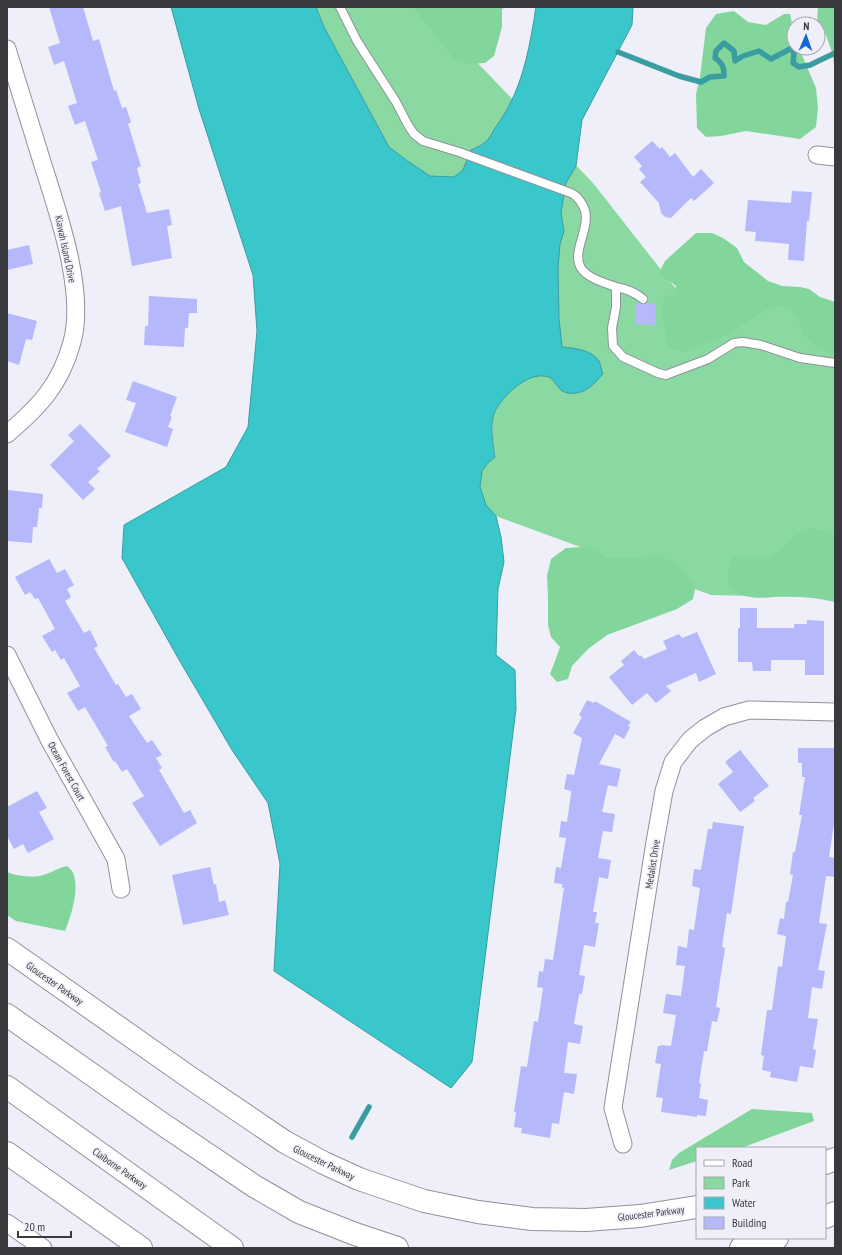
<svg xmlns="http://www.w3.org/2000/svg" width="842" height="1255" font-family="'PT Sans Narrow',sans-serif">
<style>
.green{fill:#8bd9a2}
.forest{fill:#83d69b}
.water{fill:#39c7cc;stroke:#399da1}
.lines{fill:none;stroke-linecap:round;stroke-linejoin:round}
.stream{stroke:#399da1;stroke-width:5.5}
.building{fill:#b5b8fa}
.lane-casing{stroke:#909199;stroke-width:10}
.street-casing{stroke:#909199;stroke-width:19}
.secondary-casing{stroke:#909199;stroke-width:24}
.lane{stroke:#fff;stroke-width:8}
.street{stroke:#fff;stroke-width:17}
.secondary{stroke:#fff;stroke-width:22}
.labels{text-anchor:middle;stroke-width:3;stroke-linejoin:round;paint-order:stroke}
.street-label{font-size:10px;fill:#393a3d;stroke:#eeeff8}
</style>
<rect width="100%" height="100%" fill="#eeeff8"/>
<polygon class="green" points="316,7 453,7 470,55 593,183 680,294 835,307 835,598 711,595 496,516 486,505 480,487 482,471 487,464 495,457 493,442 493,415 503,398 430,176 409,162 389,147 324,27"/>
<g class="forest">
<polygon points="413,7 504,7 502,10 502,27 494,56 485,63 471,64 455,60"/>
<polygon points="818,7 835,7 835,77 833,55 826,35 817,22"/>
<polygon points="734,11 748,22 766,25 784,14 790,14 794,33 794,48 799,48 816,88 818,108 816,127 800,139 746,131 721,136 706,137 697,128 696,94 700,77 706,28 716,14"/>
<polygon points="696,233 712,233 723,238 737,248 744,262 768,281 782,286 800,287 809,289 820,297 835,302 835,355 818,349 803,335 799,321 792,311 779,306 769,308 725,336 686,352 668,348 661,312 665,298 674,294 676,286 659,273 665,261"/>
<path d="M812 528 835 533V602C822 599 808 597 794 596 770 595 749 605 728 586V568L733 557H769L784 548 795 535Z"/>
<polygon points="582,547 597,551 607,557 627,559 658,555 675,563 687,574 695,589 693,599 677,609 607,635 588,649 572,666 568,679 557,682 550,674 555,661 560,647 551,637 548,625 548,597 547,576 551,559 566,548"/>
<path d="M67 866C69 868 72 870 73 873 80 889 71 916 65 931L16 921 7 915V872C12 875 32 878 39 876 48 875 57 868 67 866Z"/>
<polygon points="752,1109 812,1113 814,1121 741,1148 697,1148 697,1161 669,1170 672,1160 679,1153"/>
</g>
<path class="water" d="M171 7H316L324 27 389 147 409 162 430 176 454 177 463 170 471 150C475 148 481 146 484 143 489 140 492 133 495 128 522 92 529 51 536 7H633L632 25 582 120 576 166 566 183 561 213 564 231 560 244 558 268 559 319 562 347C574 348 592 350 599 361 601 365 601 370 603 374 598 379 593 386 587 389 579 394 565 396 559 388 554 382 552 376 543 376 525 374 500 398 494 414 490 423 493 447 495 457L487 464 482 471 480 487 486 505 496 516 501 537 504 562 498 589 496 655 515 670 516 709 472 1062 451 1088 274 971 280 864 268 803 232 750 178 658 122 558 124 525 226 467 248 427 257 331 253 275 199 109Z"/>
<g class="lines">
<g class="stream">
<path d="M618 52 679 76 701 82 710 77 724 76C724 68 723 63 715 58L716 51 724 43 734 51 735 61 743 56 759 51 771 59 792 48 794 54 793 63 799 67 810 65 835 53"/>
<polyline points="352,1137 369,1107"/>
</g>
</g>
<g class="building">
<polygon points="49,7 83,7 93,41 99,39 114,91 116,90 122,108 126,107 131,122 128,124 141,166 137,168 141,183 138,184 147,213 169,209 172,225 167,226 172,258 132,266 121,206 105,211 99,193 101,192 91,162 98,160 85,121 75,125 68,106 77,103 64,61 54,65 48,47 60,43"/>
<polygon points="652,141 660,149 662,147 670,157 675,153 693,177 701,169 714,183 694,201 691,198 671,218 665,217 661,213 659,203 640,182 646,177 639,169 642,166 634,157"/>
<polygon points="792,191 812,192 809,221 807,221 804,261 788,260 789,244 755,241 756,232 745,231 748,200 791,203"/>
<polygon points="29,245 33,264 7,270 7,250"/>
<polygon points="149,296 197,299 197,313 189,313 188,328 185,328 184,347 144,345 145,326 148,326"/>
<polygon points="636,303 643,304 646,303 656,304 655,325 635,324"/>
<polygon points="7,313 37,321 32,340 26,339 19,365 7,361"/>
<polygon points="133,381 177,397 170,416 172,417 168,427 173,429 167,447 125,432 136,403 126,400"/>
<polygon points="80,424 111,456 97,469 100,471 88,482 95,489 83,500 50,465 74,441 68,435"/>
<polygon points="7,490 43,494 42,508 39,508 37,527 33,527 32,543 7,541"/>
<polygon points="49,559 57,573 65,569 74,585 67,589 71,597 65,601 84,633 90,630 98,646 94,648 116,685 118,684 126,697 132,694 141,709 129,716 147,743 152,740 162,755 156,758 162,768 159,770 184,813 190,810 197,823 160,846 132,803 144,796 127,769 122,772 115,761 114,762 105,747 108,746 85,707 78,711 67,693 80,686 64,658 61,660 55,650 52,652 42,636 55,629 38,598 35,599 30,592 25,595 15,577"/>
<polygon points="740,608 757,608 757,628 794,628 794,624 807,624 807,620 824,621 824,675 805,675 805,660 771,660 771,671 753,671 752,662 738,662 738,628 740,628"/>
<polygon points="697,632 716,674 699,682 696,673 666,686 671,691 656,703 647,693 632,705 609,677 624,665 621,661 634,650 640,657 641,655 644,659 667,649 663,641 679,634 682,638"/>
<polygon points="587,700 594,703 595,701 631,722 628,726 630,727 624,739 615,734 599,764 621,769 617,787 608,785 602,812 615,814 612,832 603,831 598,858 611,860 608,879 599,877 593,912 597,912 595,923 599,923 595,947 584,945 579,975 585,976 582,994 579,994 574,1024 583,1026 580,1044 568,1042 564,1073 577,1074 574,1094 564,1092 559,1124 552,1123 550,1138 521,1133 522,1128 514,1127 516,1112 514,1112 521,1066 527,1067 534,1021 538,1022 543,988 537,987 539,971 543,972 545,959 553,960 564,888 562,887 562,884 554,883 556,867 561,868 566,838 559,837 561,821 567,822 571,794 571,791 564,789 567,774 574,775 582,738 573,733 582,717 579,715"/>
<polygon points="798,748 835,748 835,817 829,857 835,858 835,877 826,876 819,923 827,924 818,970 825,971 822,989 812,987 808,1018 818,1019 813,1049 816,1050 813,1068 800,1066 797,1082 770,1077 771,1072 762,1070 764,1056 761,1055 767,1010 772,1010 778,966 782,967 786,936 777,934 780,918 784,919 786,902 788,902 793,875 790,874 793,852 795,852 802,815 799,815 805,777 802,777 802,763 798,763"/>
<polygon points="740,750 769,786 753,798 755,801 740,812 718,784 733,772 725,762"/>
<polygon points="37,791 47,808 39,812 54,839 28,853 23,844 14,849 7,836 7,807"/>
<polygon points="713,822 744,826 731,914 727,913 722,947 725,948 716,1007 720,1008 717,1022 712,1021 707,1051 704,1051 699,1083 701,1084 699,1098 708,1100 706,1116 697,1115 697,1117 661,1112 663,1098 656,1097 661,1064 655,1063 658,1046 660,1046 661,1045 671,1046 676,1015 663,1013 666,994 681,996 685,966 676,965 678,946 687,948 689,929 694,930 700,888 692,886 694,869 701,870 708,829 712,829"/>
<polygon points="210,867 214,885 216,884 219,902 225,900 229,915 183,925 172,875"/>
</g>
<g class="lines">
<g class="lane-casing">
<g id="lane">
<path d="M340 7 357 41 396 102 408 125 414 134 423 141 459 152 571 193C577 196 579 199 582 204 595 224 570 250 581 268 587 278 605 283 616 287V307L612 328 613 346 623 357 658 373 666 375 671 373 708 359 734 343 743 342 761 345 800 358 835 363"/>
<path d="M616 287C627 289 635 292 643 299"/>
</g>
</g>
<g class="street-casing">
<g id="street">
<path d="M7 49C19 87 31 126 43 165 58 213 86 292 72 342 61 384 39 407 7 434"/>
<polyline points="817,155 835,157"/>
<polyline points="7,655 50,741 116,859 121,889"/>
<polyline points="623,1144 613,1108 655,842 664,791 673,762 690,740 705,728 724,717 749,710 835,712"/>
<polyline points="7,1223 43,1248"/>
</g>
</g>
<g class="secondary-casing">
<g id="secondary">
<polyline points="7,949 189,1077 285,1142 324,1163 359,1179 424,1201 478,1212 532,1219 586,1220 640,1216 697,1207"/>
<polyline points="7,1015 158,1121 254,1186 299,1212 355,1234 397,1248"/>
<polyline points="7,1087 232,1248"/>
<polyline points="7,1153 141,1248"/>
<polyline points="825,1163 835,1159"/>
<polyline points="825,1217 835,1213"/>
<polyline points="741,1248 777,1238"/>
</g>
</g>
<use href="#lane" class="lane"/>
<use href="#street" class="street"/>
<use href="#secondary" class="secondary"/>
</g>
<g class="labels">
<g class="street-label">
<text transform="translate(66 249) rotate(78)" y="4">Kiawah Island Drive</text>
<text transform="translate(67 771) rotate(61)" y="4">Ocean Forest Court</text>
<text transform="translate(652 864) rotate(-81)" y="4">Medalist Drive</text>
<text transform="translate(55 983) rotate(35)" y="4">Gloucester Parkway</text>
<text transform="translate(324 1162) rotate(26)" y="4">Gloucester Parkway</text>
<text transform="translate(120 1168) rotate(35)" y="4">Claiborne Parkway</text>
<text transform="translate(651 1213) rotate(-7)" y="4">Gloucester Parkway</text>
</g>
</g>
<rect width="842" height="1255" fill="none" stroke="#393a3d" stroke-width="16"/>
<rect x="696" y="1147" width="130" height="92" fill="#eeeff8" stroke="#a6a7ad"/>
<rect x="704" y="1160" width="20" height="6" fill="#ffffff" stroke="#a6a7ad"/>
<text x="732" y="1167" font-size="12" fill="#393a3d">Road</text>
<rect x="704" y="1177" width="20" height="12" fill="#8bd9a2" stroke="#a6a7ad"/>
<text x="732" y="1187" font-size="12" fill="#393a3d">Park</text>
<rect x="704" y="1197" width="20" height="12" fill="#39c7cc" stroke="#a6a7ad"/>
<text x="732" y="1207" font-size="12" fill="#393a3d">Water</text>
<rect x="704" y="1217" width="20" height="12" fill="#b5b8fa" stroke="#a6a7ad"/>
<text x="732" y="1227" font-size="12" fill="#393a3d">Building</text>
<g transform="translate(806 36) rotate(2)"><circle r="19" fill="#eeeff8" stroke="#a6a7ad"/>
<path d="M0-3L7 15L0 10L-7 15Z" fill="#1268d2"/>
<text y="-6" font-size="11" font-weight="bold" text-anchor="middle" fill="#393a3d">N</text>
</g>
<path d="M18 1231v6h53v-6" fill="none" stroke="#393a3d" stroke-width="2"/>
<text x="24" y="1231" font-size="12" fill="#393a3d" stroke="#eeeff8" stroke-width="3" paint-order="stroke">20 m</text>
</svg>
